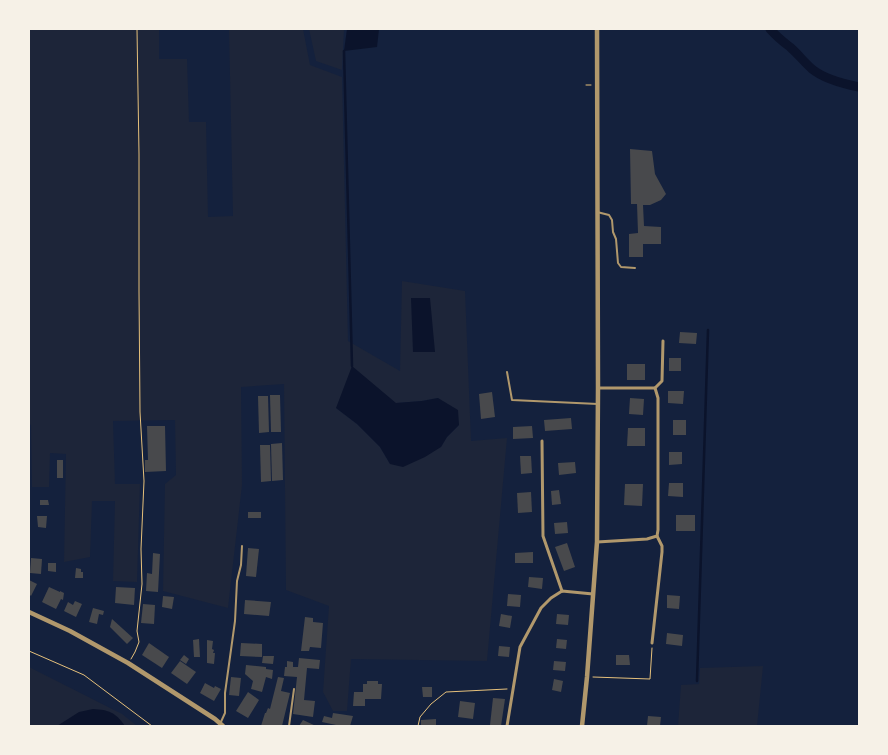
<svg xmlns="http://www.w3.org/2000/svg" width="888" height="755" font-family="Jost,sans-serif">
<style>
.green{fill:#1d2539;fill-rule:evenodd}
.water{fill:#0b132b}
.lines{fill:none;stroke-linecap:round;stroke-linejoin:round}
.stream{stroke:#0b132b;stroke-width:2.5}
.canal{stroke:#0b132b;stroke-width:9}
.building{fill:#48494c}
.path{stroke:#e5c07b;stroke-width:1}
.service{stroke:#b1986c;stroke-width:2}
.minor{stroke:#b1986c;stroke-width:3}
.tertiary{stroke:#b1986c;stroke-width:4.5}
</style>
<rect width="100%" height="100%" fill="#14213d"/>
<g class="green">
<path d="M29 29H159V59H187L189 122H206L208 217 233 216 229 29H303L310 65 342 77 348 341 400 371 402 281 465 291 471 441 507 438 487 661 351 659 347 711H333L323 692 329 606 286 590 284 384 241 387 242 485 228 608 163 591 165 484 176 475 175 420 113 421 115 484H140L137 582 113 581 115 501H92L90 557 64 562 66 454 50 453 49 487H32L31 425 29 424ZM438 398 459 425 447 437 441 447 390 464 380 447 357 424 336 408 422 401Z"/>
<polygon points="309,29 344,29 342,70 316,61"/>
<polygon points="763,666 757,726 678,726 681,685 699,684 700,668"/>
<polygon points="29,667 122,714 137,726 29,726"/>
</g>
<g class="water">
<polygon points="347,29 379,29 377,47 344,51"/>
<polygon points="411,298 430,298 435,352 413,352"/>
<polygon points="352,366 396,403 422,401 438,398 458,410 459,425 447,437 441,447 425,457 403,467 390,464 380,447 357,424 336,408"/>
<path d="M93 709C109 710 115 712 125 726H57L79 712Z"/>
</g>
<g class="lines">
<g class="stream">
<polyline points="344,51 352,366"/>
<polyline points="697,681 708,330"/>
</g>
<path class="canal" d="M770 29C776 36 782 41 790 47 798 54 804 62 812 69 824 79 844 84 859 87"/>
</g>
<g class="building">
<polygon points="630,149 652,151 655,174 666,194 661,200 650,205 643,205 644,226 661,227 661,244 643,244 643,257 629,257 629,234 638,233 637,204 631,204"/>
<polygon points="680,332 697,333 696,344 679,343"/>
<rect x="669" y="358" width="12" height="13"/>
<rect x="627" y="364" width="18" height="16"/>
<polygon points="668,391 684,391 683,404 668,403"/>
<polygon points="492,392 495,417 481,419 479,394"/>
<polygon points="270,395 280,395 281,432 271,432"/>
<polygon points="258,396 268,396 269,432 259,433"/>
<polygon points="630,398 644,399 643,415 629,414"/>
<polygon points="571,418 572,429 545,431 544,420"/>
<rect x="673" y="420" width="13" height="15"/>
<polygon points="147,426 165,426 166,471 145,472 145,460 148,460"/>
<polygon points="532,426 533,438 513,439 513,427"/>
<polygon points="628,428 645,428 645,446 627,446"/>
<polygon points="282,443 283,480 272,481 271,444"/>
<polygon points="260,445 270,445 271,481 261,482"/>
<polygon points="669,452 682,452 682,464 669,465"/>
<polygon points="520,456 531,456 532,473 521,474"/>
<rect x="57" y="460" width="6" height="18"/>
<polygon points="575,462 576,473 559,475 558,463"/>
<polygon points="669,483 683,483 683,497 668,496"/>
<polygon points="625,484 643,484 642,506 624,505"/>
<polygon points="559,490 561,504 552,505 551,491"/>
<polygon points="531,492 532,512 518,513 517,493"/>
<polygon points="40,500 48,500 49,505 40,505"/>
<rect x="248" y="512" width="13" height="6"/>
<rect x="676" y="515" width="19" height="16"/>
<polygon points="37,516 47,516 46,528 38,527"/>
<polygon points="567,522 568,533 555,534 554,523"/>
<polygon points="567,543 575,567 564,571 555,547"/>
<polygon points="248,548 259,549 256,577 246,576"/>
<polygon points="533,552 533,563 515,563 515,553"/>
<polygon points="153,553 160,554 158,592 146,591 147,573 152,574"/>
<polygon points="31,558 42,559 41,574 30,573"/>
<polygon points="48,563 56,563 56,572 48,571"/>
<polygon points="76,568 81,569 81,572 83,572 83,578 75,578"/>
<polygon points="529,577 543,578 542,589 528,587"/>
<polygon points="29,580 37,584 31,596 29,594"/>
<polygon points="49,587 60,592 60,591 64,593 63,600 61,599 56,609 42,602"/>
<polygon points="116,587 135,588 134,605 115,603"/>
<polygon points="508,594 521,595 520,607 507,606"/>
<polygon points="667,595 680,596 679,609 667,608"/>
<polygon points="163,596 174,597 172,609 162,607"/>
<polygon points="245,600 271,602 269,616 244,614"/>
<polygon points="75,601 82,604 76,617 64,611 68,602 73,605"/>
<polygon points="143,604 155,605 154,624 141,623"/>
<polygon points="93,608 104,611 103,615 99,614 97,624 89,622"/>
<polygon points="501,614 512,616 510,628 499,626"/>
<polygon points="557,614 569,615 568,625 556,624"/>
<polygon points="305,617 313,618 313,622 323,623 321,648 310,647 309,651 301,651"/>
<polygon points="112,619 133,638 127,644 110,627"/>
<polygon points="667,633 683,635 682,646 666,644"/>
<polygon points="199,639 200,657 194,657 193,640"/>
<polygon points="557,639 567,640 566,649 556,648"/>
<polygon points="207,640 213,641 212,649 214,650 213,653 215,653 214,664 207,663"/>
<polygon points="149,643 169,657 162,668 142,655"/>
<polygon points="241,643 262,644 262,657 240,656"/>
<polygon points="499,646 510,647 509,657 498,656"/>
<polygon points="184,655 189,659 186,664 180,660"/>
<polygon points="616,655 629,655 630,665 616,665"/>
<polygon points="263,656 274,656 273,664 262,663"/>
<polygon points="299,658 320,660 319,669 307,668 304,700 315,701 313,717 293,714 297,677 284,676 285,667 287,667 287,661 293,662 293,667 298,667"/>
<polygon points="180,661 196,672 187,684 171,673"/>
<polygon points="554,661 566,662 565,671 553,670"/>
<polygon points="246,665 266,667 266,669 273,670 272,679 266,677 262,692 251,689 253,681 245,674"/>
<polygon points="231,677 241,678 239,696 229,695"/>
<polygon points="278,677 284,678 281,691 290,693 282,726 261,726 265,713 266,713 268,708 270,709"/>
<polygon points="554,679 563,681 561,692 552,690"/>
<polygon points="367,681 378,681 378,684 382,684 381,699 365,699 365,706 353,706 354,692 363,692 363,684 367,684"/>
<polygon points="205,683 214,688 215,686 221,689 214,701 200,693"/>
<polygon points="422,687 432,687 432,697 423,697"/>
<polygon points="248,692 259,700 248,718 236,711"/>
<polygon points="493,698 505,699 501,726 490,725"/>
<polygon points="460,701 475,703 473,719 458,717"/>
<polygon points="333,713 353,716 350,726 336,726 336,725 322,722 324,716 332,718"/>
<polygon points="648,716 661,717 660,726 647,726"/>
<polygon points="436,719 436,726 421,726 421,720"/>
<polygon points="303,720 316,726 299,726"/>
</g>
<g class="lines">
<g class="path">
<polyline points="586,85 591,85"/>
<polyline points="29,651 84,675 152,726"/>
<polyline points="131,659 135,652 139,642 137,631 142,584 141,549 144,481 140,412 139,292 139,154 137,29"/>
<polyline points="593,677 650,679 652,648"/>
<polyline points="418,726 420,717 431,704 446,692 507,689"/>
</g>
<g class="service">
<polyline points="597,212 609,215 612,220 613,232 616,239 618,263 621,267 635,268"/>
<polyline points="507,372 512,400 598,404"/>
<polyline points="220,724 225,713 225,693 235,621 237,581 241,565 242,546"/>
<polyline points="289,726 294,689"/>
</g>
<g class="minor">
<polyline points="598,388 655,388 662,381 663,341"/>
<polyline points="542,441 543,536 562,591"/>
<polyline points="597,542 647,539 657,536 658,530 658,398 655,388"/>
<polyline points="652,643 662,552 662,546 657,536"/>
<polyline points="507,726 520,647 541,608 551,598 562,591 593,594"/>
</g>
<g class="tertiary">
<polyline points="29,612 70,631 128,663 215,719 223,726"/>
<polyline points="582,726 587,677 597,542 598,388 597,29"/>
</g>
</g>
<rect width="888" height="755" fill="none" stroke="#f6f1e7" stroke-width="60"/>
</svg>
